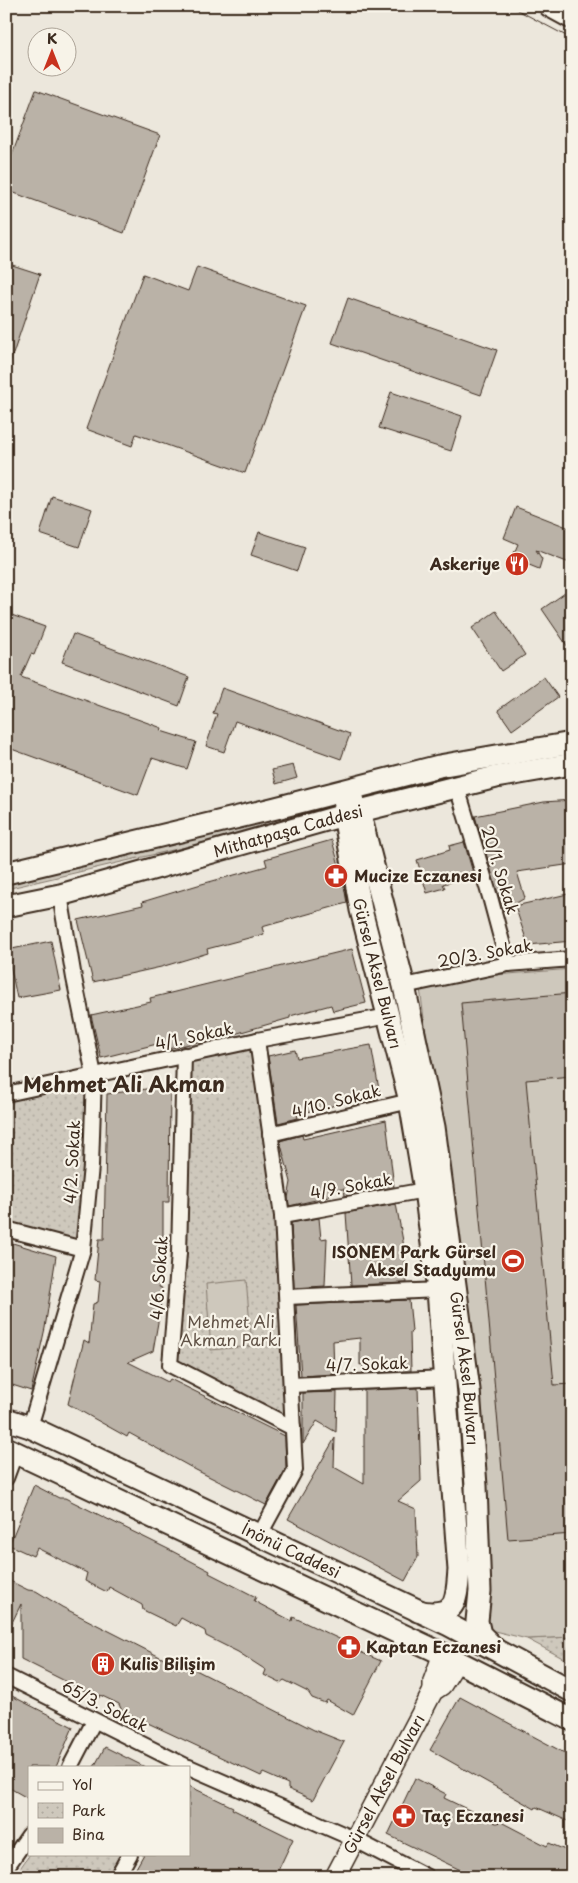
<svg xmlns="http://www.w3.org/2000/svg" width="578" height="1883" font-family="'Playpen Sans',sans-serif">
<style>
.grass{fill:url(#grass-tufts);stroke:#84796d}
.park{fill:url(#park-dots);stroke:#84796d}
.pitch{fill:#cec8bc;stroke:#84796d}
.building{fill:#bab2a7;stroke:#3b2a1e}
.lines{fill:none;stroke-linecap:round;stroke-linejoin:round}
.street-casing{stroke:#3b2a1e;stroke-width:18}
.secondary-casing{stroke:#3b2a1e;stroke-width:22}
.primary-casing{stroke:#3b2a1e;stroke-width:25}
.street{stroke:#f7f3e8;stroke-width:14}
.secondary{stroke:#f7f3e8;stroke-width:19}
.primary{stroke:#f7f3e8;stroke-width:21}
.tram{stroke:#3b2a1e;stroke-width:1}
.labels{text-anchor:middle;stroke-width:4.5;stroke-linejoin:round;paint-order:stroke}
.poi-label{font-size:16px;font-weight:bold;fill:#3b2a1e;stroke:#f7f3e8;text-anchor:start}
.street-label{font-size:16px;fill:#3b2a1e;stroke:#f7f3e8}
.park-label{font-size:16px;fill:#605246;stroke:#f7f3e8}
.district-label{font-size:21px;font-weight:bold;fill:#3b2a1e;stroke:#f7f3e8}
</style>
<defs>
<pattern id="grass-tufts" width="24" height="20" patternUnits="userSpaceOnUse" patternTransform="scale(1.25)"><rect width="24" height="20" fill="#cec8bc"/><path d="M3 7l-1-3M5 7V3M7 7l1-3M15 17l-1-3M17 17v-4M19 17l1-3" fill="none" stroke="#b2aca1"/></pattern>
<pattern id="park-dots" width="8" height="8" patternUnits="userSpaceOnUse" patternTransform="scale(1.25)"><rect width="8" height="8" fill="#cec8bc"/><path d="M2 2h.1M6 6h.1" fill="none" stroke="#b2aca1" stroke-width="1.8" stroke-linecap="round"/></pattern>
</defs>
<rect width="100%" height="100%" fill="#ece7dc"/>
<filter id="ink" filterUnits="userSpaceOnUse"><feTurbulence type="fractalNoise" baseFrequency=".02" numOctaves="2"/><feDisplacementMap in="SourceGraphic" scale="10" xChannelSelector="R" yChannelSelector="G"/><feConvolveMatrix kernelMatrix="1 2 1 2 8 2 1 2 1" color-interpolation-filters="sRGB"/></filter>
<g filter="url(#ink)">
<polygon class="grass" points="325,802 331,813 6,889 6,878"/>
<g class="park">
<polygon points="257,1040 282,1216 293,1428 170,1365 184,1055"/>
<polygon points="94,1075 83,1249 6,1229 6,1094"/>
<polygon points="572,1637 572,1663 527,1639"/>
<polygon points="30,1854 120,1854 107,1877 14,1877"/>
</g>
<g class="pitch">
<polygon points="572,969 572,1637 527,1639 478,1627 470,1364 419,981"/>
<polygon points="246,1280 252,1346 211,1350 206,1284"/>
</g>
<g class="building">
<polygon points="36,90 160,135 124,233 6,190 6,171"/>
<polygon points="6,263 40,274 9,366 6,366"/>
<polygon points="197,267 306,306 245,473 136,434 132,446 86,429 143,274 188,291"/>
<polygon points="348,298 497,350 481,395 332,343"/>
<polygon points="391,392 462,416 451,451 379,428"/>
<polygon points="52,496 92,509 79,547 40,534"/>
<polygon points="516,507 572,529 572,564 536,550 542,559 539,569 512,558 518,544 504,538"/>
<polygon points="259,532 305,547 297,571 251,555"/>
<polygon points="565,593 572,602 572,653 542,609"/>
<polygon points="496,611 525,655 501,671 472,628"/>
<polygon points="6,613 45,627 34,655 31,654 21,677 162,728 161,731 196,742 187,769 152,758 138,795 6,747"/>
<polygon points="73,634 189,677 179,706 62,662"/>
<polygon points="544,677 558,697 512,730 498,710"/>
<polygon points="222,688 350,734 341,759 235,721 224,752 206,746 217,714 213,713"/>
<polygon points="293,765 297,778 276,784 272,770"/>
<polygon points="572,800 572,864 517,872 525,898 503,911 475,816 544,802"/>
<polygon points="332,840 343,880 347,903 262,927 264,934 207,949 208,953 161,967 93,982 78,920 143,905 142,902 198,885 267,866 265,859"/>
<polygon points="464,842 474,876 443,884 445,888 427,893 417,860 450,850 449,846"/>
<polygon points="572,893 572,941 528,945 515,906"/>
<polygon points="51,941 61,990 17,998 7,950"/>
<polygon points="352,949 366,1003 333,1011 331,1005 290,1016 290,1018 238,1033 163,1050 161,1043 101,1058 91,1015 151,1002 150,998"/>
<polygon points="572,993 572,1076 526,1080 554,1385 572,1384 572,1534 508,1539 461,1003"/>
<polygon points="371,1045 380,1095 297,1114 298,1118 278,1123 268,1056 295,1050 297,1058"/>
<polygon points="170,1086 169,1202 163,1202 163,1245 165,1246 159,1287 162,1288 160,1311 153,1351 128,1362 168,1382 170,1379 285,1436 286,1468 266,1505 196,1470 129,1433 127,1437 68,1404 84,1340 89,1343 93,1304 98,1302 100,1281 95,1280 99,1239 104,1239 107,1094"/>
<polygon points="386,1120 394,1187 345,1196 344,1189 330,1190 329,1197 289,1206 288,1198 291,1182 280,1141 302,1135 303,1139"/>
<polygon points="396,1204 403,1241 407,1283 351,1285 346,1213"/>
<polygon points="319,1218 321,1239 327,1238 325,1286 294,1288 291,1223"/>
<polygon points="6,1241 56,1256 45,1328 31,1391 6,1383"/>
<polygon points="409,1300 412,1331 410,1333 411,1371 363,1373 363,1364 360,1365 360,1338 333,1341 334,1374 301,1376 296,1305"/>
<polygon points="418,1388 421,1481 398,1501 416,1509 418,1557 405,1581 288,1519 335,1438 334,1467 364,1484 364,1390"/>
<polygon points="337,1392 336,1432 317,1421 303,1444 303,1393"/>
<polygon points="34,1485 59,1498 65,1498 170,1550 210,1571 209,1573 256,1597 254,1601 292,1621 293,1617 354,1646 353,1649 381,1661 353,1715 327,1700 325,1703 312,1698 308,1692 284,1680 280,1683 264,1675 266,1670 238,1652 206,1636 205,1631 181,1618 176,1626 143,1610 142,1605 109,1587 107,1592 85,1581 87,1573 37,1548 33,1556 9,1545"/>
<polygon points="6,1579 28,1590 36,1591 62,1607 164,1659 182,1666 186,1665 314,1730 344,1742 313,1800 288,1789 288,1784 263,1773 261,1776 135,1717 121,1709 119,1704 100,1695 99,1698 21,1659 21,1604 6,1635"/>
<polygon points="6,1693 73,1727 56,1767 29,1767 29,1799 6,1786"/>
<polygon points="460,1697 572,1757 572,1823 536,1807 535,1809 430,1750"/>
<polygon points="105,1747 145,1767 94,1767"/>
<polygon points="415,1778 446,1794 444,1798 496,1823 501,1822 547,1846 549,1843 572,1853 572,1877 475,1877 388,1835"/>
<polygon points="189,1786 233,1807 232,1809 293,1839 275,1877 131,1877 144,1854 189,1854"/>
</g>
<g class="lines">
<g class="street-casing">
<g id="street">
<polyline points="457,787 490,897 508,964"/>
<polyline points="404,986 508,964 572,959"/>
<polyline points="257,1040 282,1216 295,1470 259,1536"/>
<polyline points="184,1055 179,1253 170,1365 293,1428"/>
<polyline points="6,1094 257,1040 389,1016"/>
<polyline points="270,1134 410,1101"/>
<polyline points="282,1216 425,1190"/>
<polyline points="6,1229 83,1249"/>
<polyline points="287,1297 438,1290"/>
<polyline points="291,1385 445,1378"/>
<polyline points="30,1427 83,1249 91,1166 94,1075 74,978 60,895"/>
<polyline points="6,1478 16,1451"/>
<polyline points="6,1676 188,1767"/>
<polyline points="70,1767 94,1721"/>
<polyline points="189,1767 354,1839 427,1877"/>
<polyline points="6,1868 29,1835"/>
<polyline points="117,1877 130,1854"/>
</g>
</g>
<g class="secondary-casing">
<g id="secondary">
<polyline points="433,1691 433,1681 443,1654"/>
<path id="s1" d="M335 1877 433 1691 442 1685 457 1661"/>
</g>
</g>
<g class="primary-casing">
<g id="primary">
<polyline points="550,6 572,18"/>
<path id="s2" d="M346 791 359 811 404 986 434 1127 469 1390 476 1486 480 1591 477 1621 480 1634 494 1648"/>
<path id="s3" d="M346 791 344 815 361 910 410 1101 425 1190 438 1290 459 1570C458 1580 458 1593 454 1602 449 1615 429 1614 418 1611"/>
<polyline points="6,873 276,808 439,766 572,743"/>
<path id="s4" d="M6 906 60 895 344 815 496 777 572 764"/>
<path id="s5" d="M6 1419 30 1427 449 1625 572 1691"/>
<polyline points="6,1448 443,1654 572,1720"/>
</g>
</g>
<use href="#street" class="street"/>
<use href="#secondary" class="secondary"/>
<use href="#primary" class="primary"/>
<polyline class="tram" points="510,6 572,39"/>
</g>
</g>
<defs>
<g id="restaurant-disc" transform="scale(1.25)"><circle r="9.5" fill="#c8321e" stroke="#f7f3e8"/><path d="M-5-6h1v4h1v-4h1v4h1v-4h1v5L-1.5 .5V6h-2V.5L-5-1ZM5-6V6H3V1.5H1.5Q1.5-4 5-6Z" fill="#fff"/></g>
<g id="pharmacy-disc" transform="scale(1.25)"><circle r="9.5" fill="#c8321e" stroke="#f7f3e8"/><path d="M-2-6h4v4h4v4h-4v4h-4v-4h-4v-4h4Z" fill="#fff"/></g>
<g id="stadium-disc" transform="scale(1.25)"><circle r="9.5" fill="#c8321e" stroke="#f7f3e8"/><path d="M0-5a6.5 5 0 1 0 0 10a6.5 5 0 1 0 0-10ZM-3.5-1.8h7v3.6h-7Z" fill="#fff"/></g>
<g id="building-disc" transform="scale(1.25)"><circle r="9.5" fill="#c8321e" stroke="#f7f3e8"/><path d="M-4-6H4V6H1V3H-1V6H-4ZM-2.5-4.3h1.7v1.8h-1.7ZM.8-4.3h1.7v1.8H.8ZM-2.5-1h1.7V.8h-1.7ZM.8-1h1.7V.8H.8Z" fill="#fff"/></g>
</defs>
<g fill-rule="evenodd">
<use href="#restaurant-disc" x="517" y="564"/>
<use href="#pharmacy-disc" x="336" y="876"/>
<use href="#stadium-disc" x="513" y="1261"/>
<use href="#pharmacy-disc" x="349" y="1647"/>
<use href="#building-disc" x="103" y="1664"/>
<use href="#pharmacy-disc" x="404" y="1816"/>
</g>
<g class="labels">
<g class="poi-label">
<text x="500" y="570" text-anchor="end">Askeriye</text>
<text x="354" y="882">Mucize Eczanesi</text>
<text x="496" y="1258" text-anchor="end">ISONEM Park Gürsel<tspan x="496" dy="18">Aksel Stadyumu</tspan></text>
<text x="366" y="1653">Kaptan Eczanesi</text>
<text x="120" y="1670">Kulis Bilişim</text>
<text x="422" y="1822">Taç Eczanesi</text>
</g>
<g class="street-label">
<text dy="6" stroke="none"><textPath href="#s4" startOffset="292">Mithatpaşa Caddesi</textPath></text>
<text transform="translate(500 870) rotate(73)" y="6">20/1. Sokak</text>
<text transform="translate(485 953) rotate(-10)" y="6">20/3. Sokak</text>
<text dy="6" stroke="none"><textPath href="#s3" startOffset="186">Gürsel Aksel Bulvarı</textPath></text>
<text transform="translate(194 1036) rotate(-12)" y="6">4/1. Sokak</text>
<text transform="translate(336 1101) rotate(-14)" y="6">4/10. Sokak</text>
<text transform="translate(72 1162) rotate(-87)" y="6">4/2. Sokak</text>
<text transform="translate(351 1186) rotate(-10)" y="6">4/9. Sokak</text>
<text transform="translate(159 1278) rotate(-86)" y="6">4/6. Sokak</text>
<text transform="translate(367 1364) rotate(-2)" y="6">4/7. Sokak</text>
<text dy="6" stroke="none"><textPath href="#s2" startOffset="592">Gürsel Aksel Bulvarı</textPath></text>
<text dy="6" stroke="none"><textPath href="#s5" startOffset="314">İnönü Caddesi</textPath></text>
<text transform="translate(105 1706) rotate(27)" y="6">65/3. Sokak</text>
<text dy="6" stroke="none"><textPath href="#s1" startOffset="105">Gürsel Aksel Bulvarı</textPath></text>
</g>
<g class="park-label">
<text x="231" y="1328">Mehmet Ali<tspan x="231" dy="18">Akman Parkı</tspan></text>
</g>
<g class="district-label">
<text x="124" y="1092">Mehmet Ali Akman</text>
</g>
</g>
<rect width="578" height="1883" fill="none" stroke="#f7f3e8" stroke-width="25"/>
<rect x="12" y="12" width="553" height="1858" fill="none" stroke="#3b2a1e" stroke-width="2" filter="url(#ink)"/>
<rect x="28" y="1766" width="162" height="90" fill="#f7f3e8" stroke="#aca397"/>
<rect x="38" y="1782" width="25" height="8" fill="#f7f3e8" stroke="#aca397"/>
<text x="72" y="1790" font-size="15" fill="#3b2a1e">Yol</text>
<rect x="38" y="1803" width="25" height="15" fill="url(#park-dots)" stroke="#aca397"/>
<text x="72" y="1816" font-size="15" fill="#3b2a1e">Park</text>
<rect x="38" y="1828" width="25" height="15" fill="#bab2a7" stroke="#aca397"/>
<text x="72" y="1840" font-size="15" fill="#3b2a1e">Bina</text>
<g transform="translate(52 52)"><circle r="24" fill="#f7f3e8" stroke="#aca397"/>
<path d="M0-4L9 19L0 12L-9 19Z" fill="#c8321e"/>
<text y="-8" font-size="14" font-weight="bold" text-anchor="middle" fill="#3b2a1e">K</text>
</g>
</svg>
